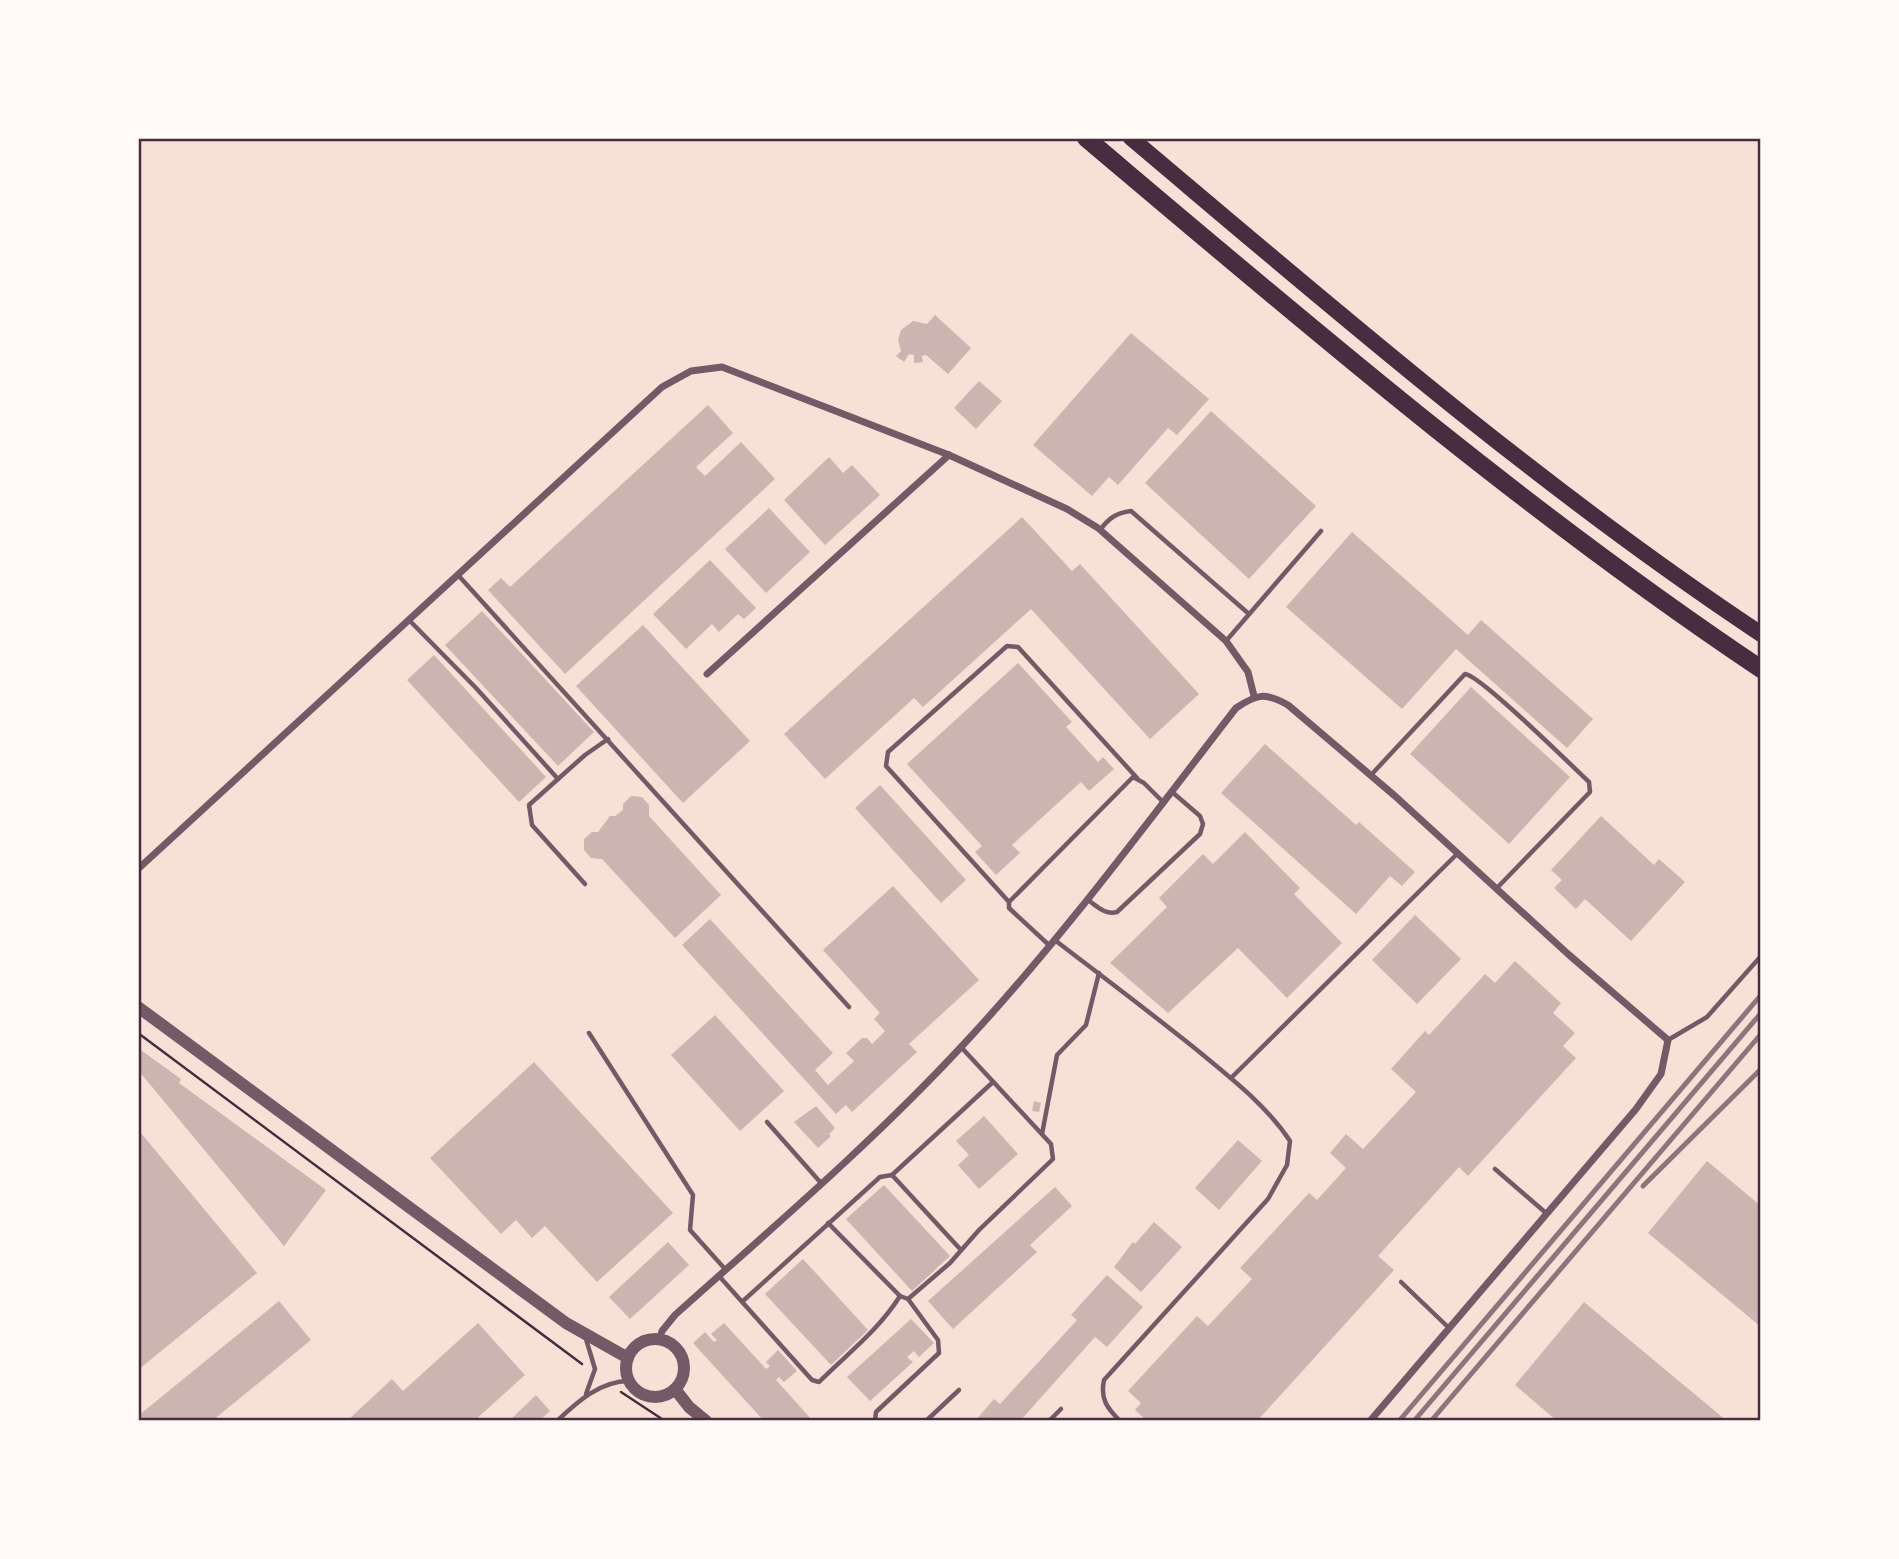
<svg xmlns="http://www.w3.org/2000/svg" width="1899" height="1559" font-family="Cabin,sans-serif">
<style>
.building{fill:#ccb4b1}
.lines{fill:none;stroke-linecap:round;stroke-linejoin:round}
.path{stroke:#4a2c40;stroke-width:2.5}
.service{stroke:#755966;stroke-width:4.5}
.minor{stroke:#755966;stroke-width:7}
.tertiary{stroke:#755966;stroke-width:12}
.trunk{stroke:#4a2c40;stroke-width:16}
.motorway{stroke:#4a2c40;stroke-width:18}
.rail{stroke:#8f747c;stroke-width:5}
.neatline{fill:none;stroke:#4a2c40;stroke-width:2.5}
</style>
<rect width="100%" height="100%" fill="#f7e1d7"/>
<g class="building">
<polygon points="935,315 971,348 948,374 926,355 922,356 923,362 914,363 914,355 909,354 904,362 896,356 901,351 898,340 901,330 913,321 927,324"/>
<polygon points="1131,333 1209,399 1177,435 1168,428 1118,485 1109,477 1092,496 1033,445"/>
<polygon points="979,381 1002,401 976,429 954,408"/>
<polygon points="708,405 733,433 696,467 705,476 741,442 775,479 565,674 488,590 501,578 510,587"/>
<polygon points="1211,411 1316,506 1249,579 1145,483"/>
<polygon points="829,457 843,473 852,465 880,495 825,545 784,500"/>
<polygon points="769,508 810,552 766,593 725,549"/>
<polygon points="1022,517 1072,571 1080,564 1199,694 1150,739 1031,609 923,707 914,698 825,779 784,734"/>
<polygon points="1352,532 1468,635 1481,620 1593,719 1567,748 1456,649 1402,709 1286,607"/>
<polygon points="710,560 756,608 744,619 738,614 719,632 712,624 686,649 653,614"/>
<polygon points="482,611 594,732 558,766 445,645"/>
<polygon points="643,625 750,741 683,803 576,686"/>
<polygon points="434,655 546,777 519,802 407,680"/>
<polygon points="1018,663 1072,722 1066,727 1098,762 1103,757 1114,769 1089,791 1081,782 1012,845 1020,853 996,875 975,852 982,846 907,764"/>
<polygon points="1471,687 1570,777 1509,844 1410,754"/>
<polygon points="1265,744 1356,825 1359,822 1415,872 1402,886 1390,876 1356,914 1221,793"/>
<polygon points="880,785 966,880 941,903 855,808"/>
<polygon points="631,796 642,797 649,805 649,816 721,895 675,938 602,859 591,858 584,850 584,839 592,832 598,832 610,816 615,816 623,810 623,804"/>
<polygon points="1601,816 1654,865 1659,859 1685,882 1631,941 1585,899 1576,909 1554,888 1562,880 1551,870"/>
<polygon points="1245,832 1300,888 1294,894 1342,943 1287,998 1238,948 1168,1013 1110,963 1167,907 1159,898 1203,854 1213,864"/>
<polygon points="893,886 979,980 909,1044 917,1052 852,1112 846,1105 836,1114 682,945 710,919 830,1050 833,1053 815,1070 828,1085 854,1061 846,1053 862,1038 867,1038 872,1044 885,1031 874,1019 880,1013 823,950"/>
<polygon points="1415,915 1461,959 1417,1004 1372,960"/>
<polygon points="1515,961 1561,1003 1553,1013 1575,1033 1563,1046 1576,1058 1468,1176 1459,1167 1378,1256 1394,1270 1257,1421 1147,1421 1135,1410 1141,1403 1128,1391 1197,1316 1208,1326 1252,1279 1240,1268 1309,1193 1317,1200 1346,1168 1330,1153 1346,1134 1363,1149 1416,1092 1391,1069 1425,1031 1429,1035 1485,974 1495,983"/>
<polygon points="715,1015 784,1091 740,1131 671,1055"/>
<polygon points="138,1048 181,1079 179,1083 326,1190 284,1246 138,1070"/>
<polygon points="534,1062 673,1213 597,1282 545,1226 532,1238 516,1220 501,1234 430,1158"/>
<polygon points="1034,1101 1041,1103 1039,1112 1032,1111"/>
<polygon points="816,1106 835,1128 829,1134 831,1136 818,1148 794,1122"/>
<polygon points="984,1116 1018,1154 979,1189 958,1165 969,1155 956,1141"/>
<polygon points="141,1133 257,1273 138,1370 138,1136"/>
<polygon points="1238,1140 1262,1161 1219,1210 1195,1188"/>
<polygon points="1707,1161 1761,1206 1761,1327 1648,1233"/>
<polygon points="884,1185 950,1256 912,1291 846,1219"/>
<polygon points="1055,1187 1072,1206 1030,1245 1037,1252 953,1329 928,1301"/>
<polygon points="1154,1222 1182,1247 1141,1292 1114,1267 1133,1242 1135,1244"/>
<polygon points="668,1242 689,1265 630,1319 609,1297"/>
<polygon points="803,1259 868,1330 831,1365 765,1294"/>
<polygon points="1107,1275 1143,1307 1107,1347 1095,1337 1020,1421 975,1421 994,1399 1000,1404 1077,1320 1071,1315"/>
<polygon points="279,1301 311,1340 212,1421 138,1421 138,1416"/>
<polygon points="1584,1302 1727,1421 1557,1421 1515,1385"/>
<polygon points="911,1319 934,1343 919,1357 914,1351 907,1357 913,1362 870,1401 847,1377"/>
<polygon points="478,1323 525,1375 474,1421 347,1421 392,1379 403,1391"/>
<polygon points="724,1323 766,1369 770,1366 766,1362 778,1350 797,1371 784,1382 779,1377 776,1380 813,1421 764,1421 693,1343 705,1332 714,1342 717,1340 711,1334"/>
<polygon points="536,1395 550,1411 539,1421 509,1421"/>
</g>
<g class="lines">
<g class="path">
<polyline points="138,1033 582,1364"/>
<polyline points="621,1392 665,1421"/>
</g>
<g class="service">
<path d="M1100 530C1109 518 1116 513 1131 511L1249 614"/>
<polyline points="458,575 849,1007"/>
<polyline points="409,620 476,688 558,779 585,755 608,739"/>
<polyline points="1226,641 1321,531"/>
<path d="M1371 775 1465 674C1480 675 1571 765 1589 782L1590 792 1496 889"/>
<polyline points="558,779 529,805 532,825 585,884"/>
<path d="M1088 900C1098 907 1105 915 1117 912L1200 834 1203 824 1200 816 1171 791"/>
<polyline points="1009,902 886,766 888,752 1007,646 1018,647 1137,778"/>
<path d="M1056 941C1103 977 1151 1013 1197 1050 1231 1078 1266 1105 1290 1141L1287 1165 1268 1199 1104 1380C1100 1399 1107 1408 1120 1421"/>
<polyline points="1050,946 1009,908 1009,902 1133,777 1144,783 1163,802"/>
<polyline points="589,1033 693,1195 690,1230 725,1269"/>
<polyline points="1668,1040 1707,1017 1761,956"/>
<polyline points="1231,1078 1457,854"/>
<polyline points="767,1122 821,1183"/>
<polyline points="1042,1134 1057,1055 1086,1025 1099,973"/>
<polyline points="1495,1169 1546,1213"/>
<polyline points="828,1223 900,1296 908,1299 950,1263 979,1230 1053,1159 1051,1144 961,1047"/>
<polyline points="961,1250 892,1175 993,1082"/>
<path d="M719 1276 812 1380 819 1382C847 1354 878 1331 900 1296"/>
<polyline points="1401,1282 1449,1328"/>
<polyline points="743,1301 880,1177 892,1175"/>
<polyline points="586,1394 595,1369 586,1339"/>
<path d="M557 1421C577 1402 600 1381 629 1381"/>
<polyline points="875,1421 876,1412 939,1353 938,1340 908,1299"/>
<polyline points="926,1421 959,1390"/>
<polyline points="1049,1421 1061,1409"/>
</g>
<g class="minor">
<polyline points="707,674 949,455"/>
<polyline points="138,869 662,387 691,371 722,367 949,455 1067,509 1098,528 1226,641 1248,672 1254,696"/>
<path d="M659 1340 662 1331 675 1315C772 1228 873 1142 962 1046 1061 940 1147 823 1236 708 1257 694 1265 692 1288 705L1395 796 1568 954 1668 1040 1661 1074 1636 1109 1370 1421"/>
</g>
<g class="tertiary">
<polyline points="138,1007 566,1323 628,1358"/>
<circle cx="655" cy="1368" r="29"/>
<polyline points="675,1389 689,1407 706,1421"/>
</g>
<path class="trunk" d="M1131 138C1335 310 1538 486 1761 634"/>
<path class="motorway" d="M1086 138C1305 323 1522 509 1761 669"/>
<g class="rail">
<polyline points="1643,1186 1761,1069"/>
<polyline points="1399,1421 1761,995"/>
<polyline points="1414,1421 1761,1013"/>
<polyline points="1431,1421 1761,1034"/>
</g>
</g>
<rect width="1899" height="1559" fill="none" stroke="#fffaf5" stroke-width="280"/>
<rect x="140" y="140" width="1619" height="1279" class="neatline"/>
</svg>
